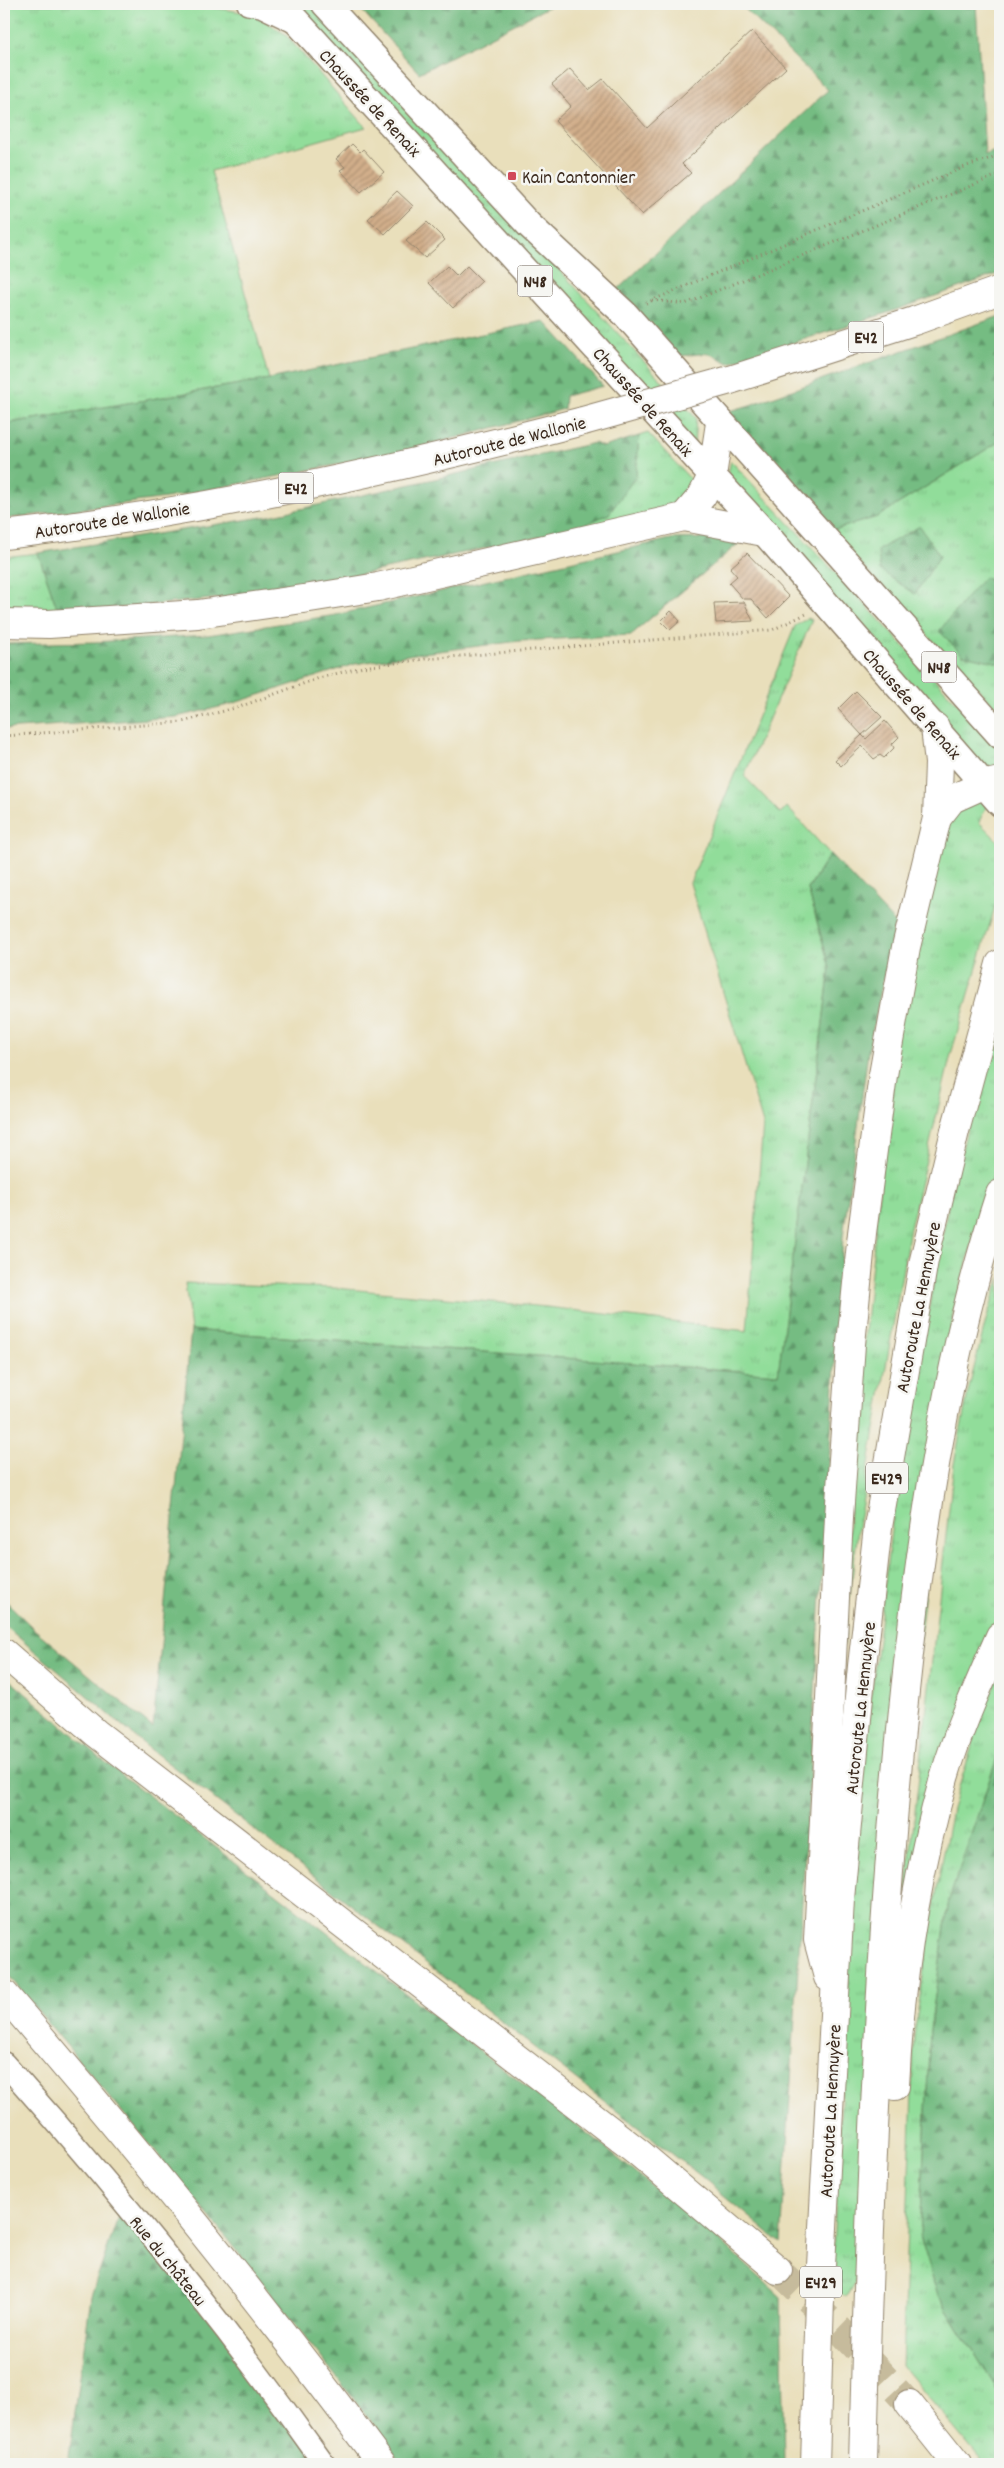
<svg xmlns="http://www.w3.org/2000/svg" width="1004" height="2468" font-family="Dekko,sans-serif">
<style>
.grass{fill:url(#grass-tufts);stroke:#66845c}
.forest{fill:url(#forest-firs);stroke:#587350}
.building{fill:url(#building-hatch)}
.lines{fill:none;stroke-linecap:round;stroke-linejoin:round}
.highway-tunnel{stroke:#c6bb9c;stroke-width:28;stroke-dasharray:28 14;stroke-linecap:butt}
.minor-casing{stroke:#92846c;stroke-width:24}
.major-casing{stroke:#92846c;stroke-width:29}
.highway-casing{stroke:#92846c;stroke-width:30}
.path{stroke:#92846c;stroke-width:3;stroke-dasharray:1 4;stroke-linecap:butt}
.minor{stroke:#fff;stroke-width:21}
.major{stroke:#fff;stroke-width:26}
.highway{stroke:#fff;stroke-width:28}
.highway-bridge-casing{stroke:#92846c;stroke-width:30;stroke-linecap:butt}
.highway-bridge{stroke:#fff;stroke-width:28}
.poi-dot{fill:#d1495b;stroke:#f6f6f2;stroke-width:2}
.labels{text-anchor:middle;stroke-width:5;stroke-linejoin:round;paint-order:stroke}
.shield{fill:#f6f6f2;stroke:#73675e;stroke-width:1}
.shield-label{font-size:18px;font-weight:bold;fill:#3b2a1e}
.street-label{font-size:19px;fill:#3b2a1e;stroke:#f6f6f2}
.poi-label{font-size:19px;fill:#3b2a1e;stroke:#f6f6f2;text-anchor:start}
</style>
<defs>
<pattern id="grass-tufts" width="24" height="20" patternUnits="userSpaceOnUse" patternTransform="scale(1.25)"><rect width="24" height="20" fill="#91dd9a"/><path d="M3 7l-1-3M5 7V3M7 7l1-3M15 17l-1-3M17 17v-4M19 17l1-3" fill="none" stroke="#7ebe84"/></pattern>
<pattern id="forest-firs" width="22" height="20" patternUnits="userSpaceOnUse" patternTransform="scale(1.25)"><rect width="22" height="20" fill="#74bc82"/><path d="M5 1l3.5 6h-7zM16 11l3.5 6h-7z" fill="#60996a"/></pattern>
<pattern id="building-hatch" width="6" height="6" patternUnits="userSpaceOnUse" patternTransform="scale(1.25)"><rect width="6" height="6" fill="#d2af8b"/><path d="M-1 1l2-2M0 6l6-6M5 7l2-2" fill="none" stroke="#ac8f71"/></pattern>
</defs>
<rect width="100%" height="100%" fill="#f6f6f2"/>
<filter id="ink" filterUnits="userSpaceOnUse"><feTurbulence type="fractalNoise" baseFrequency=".02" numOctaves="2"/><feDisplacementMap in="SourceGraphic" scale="10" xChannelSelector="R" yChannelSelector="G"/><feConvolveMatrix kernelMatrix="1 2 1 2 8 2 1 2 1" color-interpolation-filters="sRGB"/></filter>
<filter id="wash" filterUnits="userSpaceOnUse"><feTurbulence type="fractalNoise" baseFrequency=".0096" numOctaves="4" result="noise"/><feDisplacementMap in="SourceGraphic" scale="20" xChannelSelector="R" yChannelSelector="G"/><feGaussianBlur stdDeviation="1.12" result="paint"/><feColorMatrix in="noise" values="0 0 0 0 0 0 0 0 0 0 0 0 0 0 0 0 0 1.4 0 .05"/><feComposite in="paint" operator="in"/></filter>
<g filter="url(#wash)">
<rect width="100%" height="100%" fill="#e9dfbb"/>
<g class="grass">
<polygon points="4,4 203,6 254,14 285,34 366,127 211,171 269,379 4,424"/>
<polygon points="291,4 314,4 696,418 694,446"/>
<polygon points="648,433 694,483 688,499 665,512 572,530 636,476 639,436"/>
<polygon points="1000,441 1000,586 984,577 963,654 1000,663 1000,712 830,531 877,517"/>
<polygon points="731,461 1000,749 1000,774 990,775 726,482"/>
<polygon points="38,553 59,614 4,614 4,557"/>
<polygon points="808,618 812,620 744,776 780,813 787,807 830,854 808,889 830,968 778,1374 191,1330 185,1283 335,1288 547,1307 747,1331 763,1124 690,883 795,626"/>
<polygon points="978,797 987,805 979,822 1000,843 1000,890 951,1054 910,1228 859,1521 844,1645 851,1473 894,1044 946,820"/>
<polygon points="1000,1002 1000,1155 981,1212 953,1312 855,2282 845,2297 831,2284 857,1816 898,1472 950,1196"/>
<polygon points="1000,1277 1000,1615 973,1682 905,1901 954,1464 968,1392 986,1320"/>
<polygon points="1000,1671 1000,1749 949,1900 930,2030 920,2236 938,2295 1000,2394 1000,2464 984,2464 902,2366 914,2036 932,1916 952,1809 980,1721"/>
</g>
<g class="forest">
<polygon points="356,4 554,4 419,73"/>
<polygon points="740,4 976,4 985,155 1000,149 1000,273 887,313 729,363 708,353 672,357 615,292 828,90"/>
<polygon points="1000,316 1000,441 877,517 830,531 723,413 750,405"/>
<polygon points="544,321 603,386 565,396 564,409 402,452 166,498 4,519 4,424 269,379"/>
<polygon points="639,436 636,476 609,514 572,530 271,593 59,614 38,553 269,516 595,443 603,447"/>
<polygon points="920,526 940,556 915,594 880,570 878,550"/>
<polygon points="716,538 739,543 631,635 520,641 414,654 355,664 228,705 176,717 4,729 4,644 95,642 208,635 336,615 671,539"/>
<polygon points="984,577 1000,586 1000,663 963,655 939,631"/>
<polygon points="830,854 895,923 868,1052 843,1236 781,2243 702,2177 145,1745 4,1625 4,1599 35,1630 153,1728 191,1330 778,1374 830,968 808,889"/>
<polygon points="4,1675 100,1758 592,2137 649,2184 696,2219 781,2297 784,2464 401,2464 382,2435 228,2239 4,1970"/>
<polygon points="1000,1749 1000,2394 938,2295 920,2236 930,2030 949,1900"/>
<polygon points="123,2203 324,2464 68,2464 91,2296"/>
</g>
<g id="blocks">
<g class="building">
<polygon points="752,31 786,68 682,164 691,173 642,215 555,121 571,106 552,84 570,69 589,90 603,79 647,128"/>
<polygon points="352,144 360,152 363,149 384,172 361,192 340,170 345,167 336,159"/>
<polygon points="397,191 413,206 385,234 368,219"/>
<polygon points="427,222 445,240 425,258 406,241"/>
<polygon points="447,266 457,276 467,266 482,281 453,308 429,283"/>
<polygon points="747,553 789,597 768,618 751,599 743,599 729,583 737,576 730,568"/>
<polygon points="744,602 753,621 716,623 714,603"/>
<polygon points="671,611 680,621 670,630 661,621"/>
<polygon points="856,691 882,717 862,735 866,739 885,721 899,737 892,744 894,748 884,758 880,755 874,759 862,746 841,766 835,760 862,735 838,709"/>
</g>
</g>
</g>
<g filter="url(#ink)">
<use href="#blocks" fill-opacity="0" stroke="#92846c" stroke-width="1"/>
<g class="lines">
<polyline class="highway-tunnel" points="778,2270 841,2331 909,2404"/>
<g class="minor-casing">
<g id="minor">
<polyline points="248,4 261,6 296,23"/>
<path d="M4 2063C118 2191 226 2325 324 2464"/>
</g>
</g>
<g class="major-casing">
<g id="major">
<polyline points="281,4 764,532 1000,803"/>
<polyline points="325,4 529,225 625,314 1000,735"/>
</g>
</g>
<g class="highway-casing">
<g id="highway">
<polyline points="730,380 914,321 1000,290"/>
<polyline points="684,517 702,496 712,476 720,423"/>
<path d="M4 535C200 513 392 470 583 421"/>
<polyline points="4,623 49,624 198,614 310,598 378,587 684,517 764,532"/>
<polyline points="937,818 952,799 983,785 1000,781"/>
<polyline points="4,1653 96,1733 638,2152 778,2270"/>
<polyline points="828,1977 818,1940 839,1517 851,1344 862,1233 883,1075 906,947 937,818 939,763 935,727"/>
<path d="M4 1994C135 2146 262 2303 382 2464"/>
<path d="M895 2086C900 1983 916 1877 944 1778 958 1730 980 1682 1000 1636"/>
<polyline points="909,2404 957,2464"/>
<polyline points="815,2464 821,2266 840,1899 862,1666 878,1527 924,1260 955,1131 1000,964"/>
<path d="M863 2464C869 2226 877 1988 899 1751 917 1562 941 1375 1000 1194"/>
</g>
</g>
<g class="path">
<polyline points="652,300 685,304 1000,174"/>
<polyline points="646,303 967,166 1000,155"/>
<polyline points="4,736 182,722 239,707 319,678 363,667 425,659 772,630 806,614"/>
</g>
<use href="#minor" class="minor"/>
<use href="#major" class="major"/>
<use href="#highway" class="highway"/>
<g class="highway-bridge-casing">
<polyline id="highway-bridge" points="583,421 730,380"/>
</g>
<use href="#highway-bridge" class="highway-bridge"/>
</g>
</g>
<rect class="poi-dot" x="507" y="171" width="10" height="10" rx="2.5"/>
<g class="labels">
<g class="shield">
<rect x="517.5" y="265.5" width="35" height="31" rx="4"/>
<rect x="848.5" y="321.5" width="35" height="31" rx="4"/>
<rect x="278.5" y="472.5" width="35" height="31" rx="4"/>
<rect x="921.5" y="651.5" width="35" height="31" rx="4"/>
<rect x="866" y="1462.5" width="42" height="31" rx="4"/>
<rect x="800" y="2266.5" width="42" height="31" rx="4"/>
</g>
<g class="shield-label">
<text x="535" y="287">N48</text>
<text x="866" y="343">E42</text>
<text x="296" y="494">E42</text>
<text x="939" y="673">N48</text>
<text x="887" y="1484">E429</text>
<text x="821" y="2288">E429</text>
</g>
<g class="street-label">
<text transform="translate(371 102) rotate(47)" y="7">Chaussée de Renaix</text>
<text transform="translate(644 401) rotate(48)" y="7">Chaussée de Renaix</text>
<text transform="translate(509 440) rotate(-14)" y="7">Autoroute de Wallonie</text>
<text transform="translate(112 519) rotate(-9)" y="7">Autoroute de Wallonie</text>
<text transform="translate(913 703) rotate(49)" y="7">Chaussée de Renaix</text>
<text transform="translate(917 1307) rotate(-79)" y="7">Autoroute La Hennuyère</text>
<text transform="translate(859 1708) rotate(-84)" y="7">Autoroute La Hennuyère</text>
<text transform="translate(829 2111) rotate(-87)" y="7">Autoroute La Hennuyère</text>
<text transform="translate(169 2260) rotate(51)" y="7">Rue du château</text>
</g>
<g class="poi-label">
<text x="522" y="183">Kain Cantonnier</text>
</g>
</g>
<rect width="1004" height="2468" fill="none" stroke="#f6f6f2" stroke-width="20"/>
</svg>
